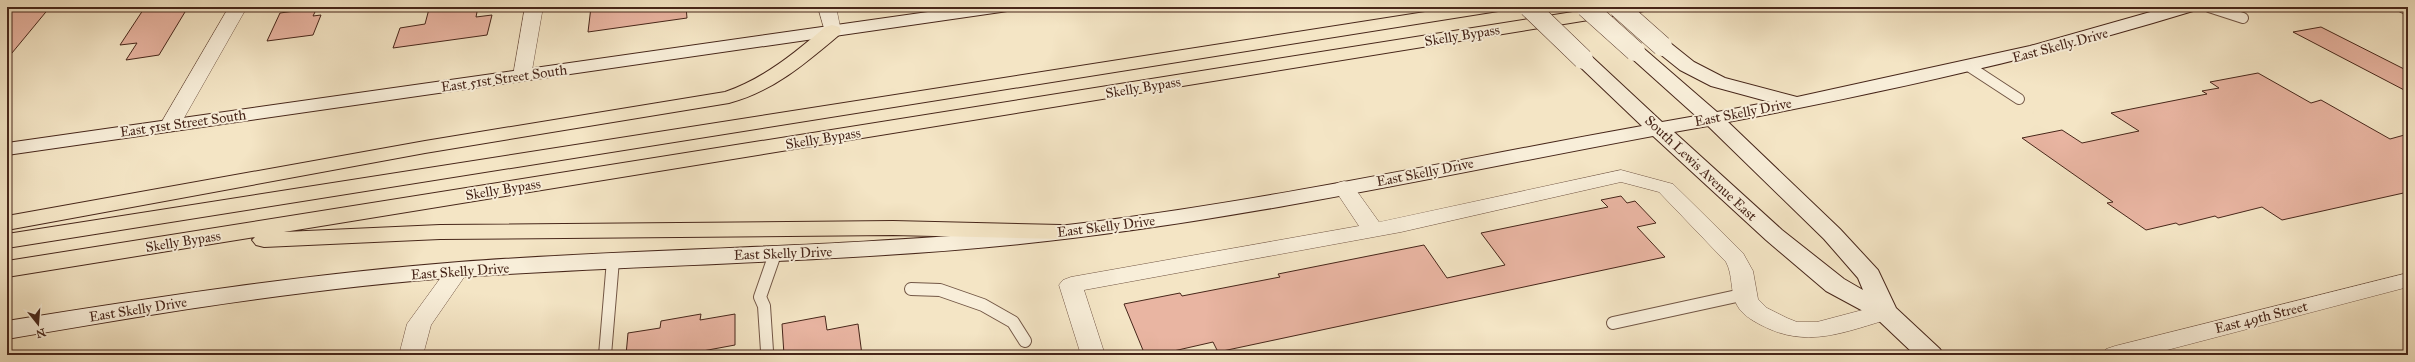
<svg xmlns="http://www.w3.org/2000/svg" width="2415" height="362" font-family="'IM FELL Great Primer',serif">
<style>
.building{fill:#e9b5a2;stroke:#47261a}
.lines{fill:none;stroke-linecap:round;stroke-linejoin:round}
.lane-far1-casing{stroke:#725645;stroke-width:12}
.lane-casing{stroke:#725645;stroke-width:14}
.street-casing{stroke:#725645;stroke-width:1}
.secondary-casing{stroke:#47261a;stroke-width:2}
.highway-casing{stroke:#47261a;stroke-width:2}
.lane-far1{stroke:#f8eed9;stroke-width:10}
.lane{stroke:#f8eed9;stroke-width:12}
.street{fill:#f8eed9;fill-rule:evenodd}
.secondary{fill:#f8eed9;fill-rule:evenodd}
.highway{fill:#f4e5c5;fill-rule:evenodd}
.secondary-bridge-casing{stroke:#47261a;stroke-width:21;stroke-linecap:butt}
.secondary-bridge{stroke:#f8eed9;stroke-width:20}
.labels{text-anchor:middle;stroke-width:4;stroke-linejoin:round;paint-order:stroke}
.street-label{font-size:14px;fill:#47261a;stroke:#f8eed9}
</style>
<rect width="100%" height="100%" fill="#f4e5c5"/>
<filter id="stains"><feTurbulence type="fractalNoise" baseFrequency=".005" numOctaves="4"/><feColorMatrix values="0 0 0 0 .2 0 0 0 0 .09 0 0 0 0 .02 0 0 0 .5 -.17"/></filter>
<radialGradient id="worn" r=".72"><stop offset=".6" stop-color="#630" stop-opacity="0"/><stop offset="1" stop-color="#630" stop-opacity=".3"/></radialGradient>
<g class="building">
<polygon points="7,7 50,7 7,59"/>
<polygon points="145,7 188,7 159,55 126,60 137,43 120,45"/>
<polygon points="443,7 478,7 476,17 492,15 487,35 393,48 400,28 425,24 429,9"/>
<polygon points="591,7 686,7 687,18 588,32"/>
<polygon points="317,8 313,16 321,15 313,35 267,41 280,13"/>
<polygon points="2321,27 2408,71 2408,92 2293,32"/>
<polygon points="2258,73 2311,103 2321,100 2390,139 2408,134 2408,192 2282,220 2262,207 2218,218 2215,216 2179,225 2176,223 2146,230 2107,203 2113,202 2022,138 2062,130 2082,143 2139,131 2111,113 2207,94 2202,91 2219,88 2210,82"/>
<polygon points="1621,196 1627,203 1635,201 1656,223 1637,227 1665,257 1218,352 1213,342 1156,355 1145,355 1124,304 1180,293 1182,296 1280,277 1278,274 1424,245 1447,278 1505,265 1481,233 1608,207 1601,200"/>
<polygon points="701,314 700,320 735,314 735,345 681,355 626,355 628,333 660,328 661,321"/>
<polygon points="825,316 827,330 858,324 862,355 784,355 782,324"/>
</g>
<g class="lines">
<g class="lane-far1-casing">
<g id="lane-far1">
<polyline points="2209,7 2243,18"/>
<polyline points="2402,7 2408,10"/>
<polyline points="1970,67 2019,99"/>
</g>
</g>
<g class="lane-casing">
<g id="lane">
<polyline points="911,289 940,290 983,305 1013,322 1025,341"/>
<polyline points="1613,323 1746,294"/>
<polyline points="605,355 613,260"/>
<polyline points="765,355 767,351 764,306 760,297 775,254"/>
</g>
</g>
<g class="street-casing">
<g id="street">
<polygon points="229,7 247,7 180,125 177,129 170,131 163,129 160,125"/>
<polygon points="525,7 543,7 531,76 529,80 515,80 513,76"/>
<polygon points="818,7 836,7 841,31 838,35 826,35"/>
<path d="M1621 170 1673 184 1743 253 1753 271 1758 299 1767 308 1787 318 1797 322H1817L1885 304 1893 306 1897 312 1893 318C1846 331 1808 350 1761 325 1751 320 1740 313 1736 303 1730 290 1733 275 1726 262L1659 192 1621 182 1401 232 1084 290 1105 355H1081L1059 285 1063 280 1071 277 1359 226 1333 187 1337 183 1344 181 1351 183 1379 222Z"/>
<polygon points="458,263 466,265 469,270 431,325 423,355 399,355 407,324 450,265"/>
<polygon points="2408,273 2408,287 2148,355 2103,355 2106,349 2115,346"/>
</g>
</g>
<g class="secondary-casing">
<g id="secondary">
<polygon points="963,7 1010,7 1007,11 1001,12 7,155 7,143"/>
<path d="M2168 7H2196L2193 11C2040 58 1885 92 1728 122L1840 229 1878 270 1896 308 1940 349 1944 355H1915L1876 318 1826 291 1766 240 1653 136C1443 175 1233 222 1020 244 834 263 648 264 462 277 309 288 158 313 7 339V321C157 297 307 274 459 262 646 248 834 248 1021 230 1230 209 1436 163 1642 126L1576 63 1573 59 1576 55 1583 53 1590 55 1662 122 1696 116 1628 55 1625 51 1628 47H1642L1717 112 1770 102 1711 86 1680 70 1655 50 1653 46 1655 42H1669L1694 62 1725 78 1797 97 2030 46ZM1708 126 1824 239 1858 278 1863 290 1844 279 1782 230 1674 132Z"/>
</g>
</g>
<g class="highway-casing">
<g id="highway">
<polygon points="1457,7 1501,7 1498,11 1492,12 7,248 7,234"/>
<polygon points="1604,7 1647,7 1644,11 1638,12 284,232 440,225 893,221 1061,225 1069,227 1073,232 1069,237 1061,239 893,235 440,239 264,247 256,245 252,240 255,237 7,277 7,261"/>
<path d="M832 25 839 27 841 31 839 35C806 63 772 92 729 103L425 153 7 230V216L425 141 725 92C763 79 795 53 825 27Z"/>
</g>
</g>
<use href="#lane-far1" class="lane-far1"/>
<use href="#lane" class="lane"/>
<use href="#street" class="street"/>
<use href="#secondary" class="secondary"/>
<use href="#highway" class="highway"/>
<g class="secondary-bridge-casing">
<g id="secondary-bridge">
<polyline points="1529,7 1583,59"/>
<polyline points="1586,7 1635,51"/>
<polyline points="1618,7 1662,46"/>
</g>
</g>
<use href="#secondary-bridge" class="secondary-bridge"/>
</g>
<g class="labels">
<g class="street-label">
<text transform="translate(1462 35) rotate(-9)" y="5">Skelly Bypass</text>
<text transform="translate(2060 45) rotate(-15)" y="5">East Skelly Drive</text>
<text transform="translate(504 78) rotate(-8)" y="5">East 51st Street South</text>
<text transform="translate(1143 87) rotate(-9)" y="5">Skelly Bypass</text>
<text transform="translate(1743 112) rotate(-11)" y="5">East Skelly Drive</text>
<text transform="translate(183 123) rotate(-8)" y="5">East 51st Street South</text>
<text transform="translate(823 138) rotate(-9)" y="5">Skelly Bypass</text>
<text transform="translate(1701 168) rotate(43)" y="5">South Lewis Avenue East</text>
<text transform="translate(1425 172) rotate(-11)" y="5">East Skelly Drive</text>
<text transform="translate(503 189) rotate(-9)" y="5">Skelly Bypass</text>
<text transform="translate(1106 226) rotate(-7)" y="5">East Skelly Drive</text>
<text transform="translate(183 241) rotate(-9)" y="5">Skelly Bypass</text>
<text transform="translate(783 253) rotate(-2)" y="5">East Skelly Drive</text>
<text transform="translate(460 271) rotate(-4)" y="5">East Skelly Drive</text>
<text transform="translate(138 309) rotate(-9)" y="5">East Skelly Drive</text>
<text transform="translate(2261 317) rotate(-14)" y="5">East 49th Street</text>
</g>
</g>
<rect width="2415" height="362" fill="none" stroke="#f4e5c5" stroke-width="24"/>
<rect x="8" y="8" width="2399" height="346" fill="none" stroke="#47261a" stroke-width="2"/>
<rect x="12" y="12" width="2391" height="338" fill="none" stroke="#47261a"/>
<g transform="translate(38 324) rotate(163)" stroke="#f8eed9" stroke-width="3" paint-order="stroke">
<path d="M0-3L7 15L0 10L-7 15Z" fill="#47261a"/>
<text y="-6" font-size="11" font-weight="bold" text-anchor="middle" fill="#47261a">N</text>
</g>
<rect width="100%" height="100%" filter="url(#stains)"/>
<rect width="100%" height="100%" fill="url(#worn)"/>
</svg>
